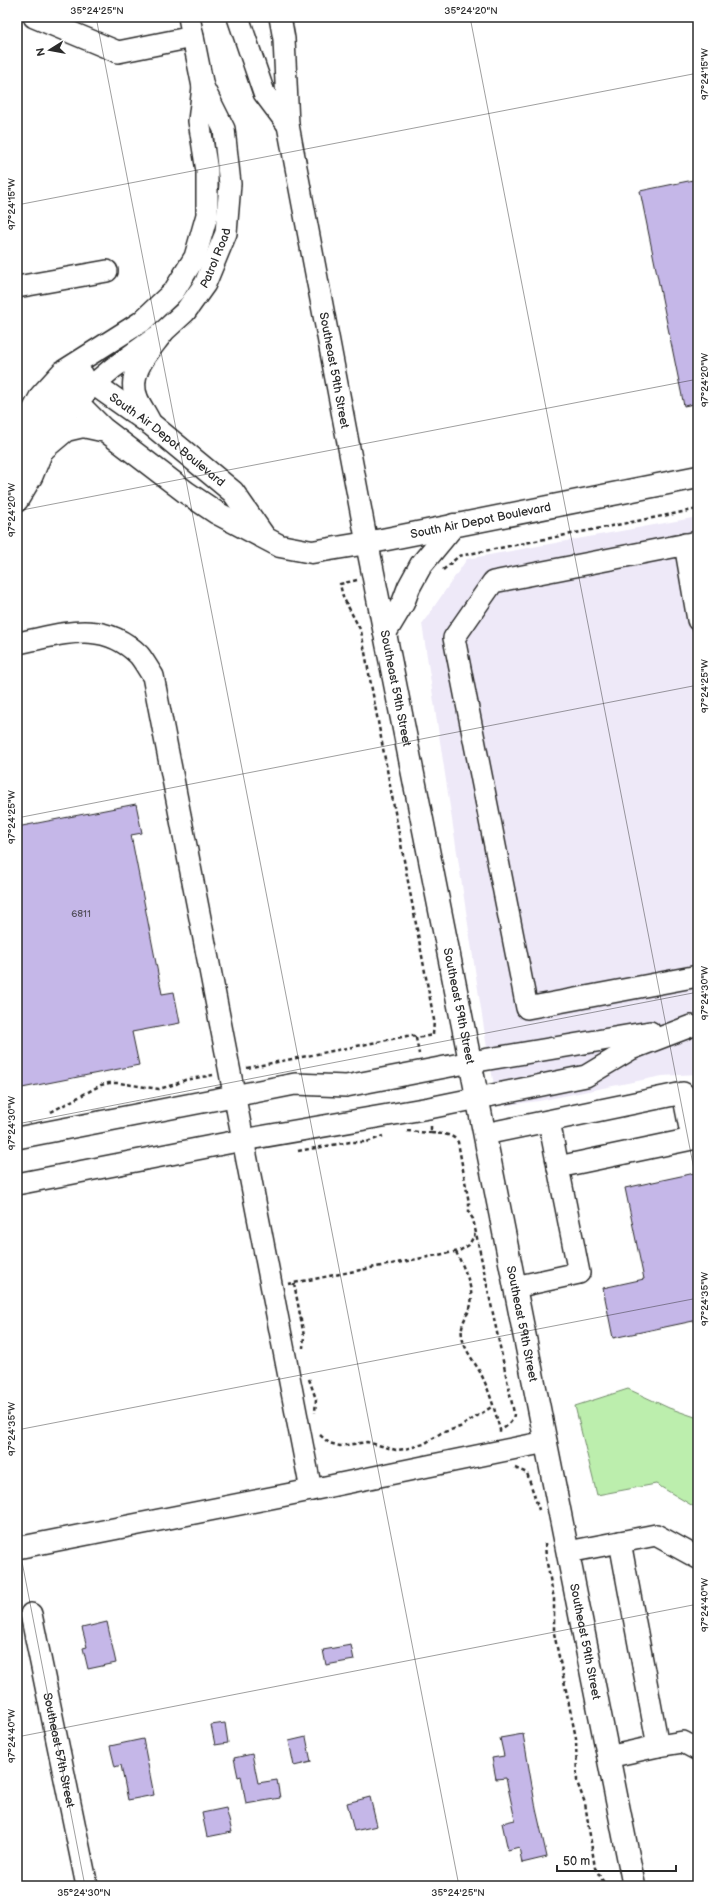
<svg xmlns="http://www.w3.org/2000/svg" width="715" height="1903" font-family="'Balsamiq Sans',sans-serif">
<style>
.built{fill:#eee9f8}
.green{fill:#bceead;stroke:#748c6c}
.building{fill:#c5b7e8;stroke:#2b2b2b}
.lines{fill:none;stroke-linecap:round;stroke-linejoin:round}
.minor-casing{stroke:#2b2b2b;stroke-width:24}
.major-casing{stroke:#2b2b2b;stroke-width:25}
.path{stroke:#2b2b2b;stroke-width:2.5;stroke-dasharray:4 3;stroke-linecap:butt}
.minor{stroke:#fff;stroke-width:21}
.major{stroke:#fff;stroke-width:22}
.ticks{fill:none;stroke:#2b2b2b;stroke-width:1;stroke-opacity:0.45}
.labels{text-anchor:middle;stroke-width:3;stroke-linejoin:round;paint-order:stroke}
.number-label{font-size:10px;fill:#524e5a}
.street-label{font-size:12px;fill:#2b2b2b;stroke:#fff}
.neatline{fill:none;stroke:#2b2b2b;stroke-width:1.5}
.ticks-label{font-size:10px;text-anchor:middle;fill:#2b2b2b}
</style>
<rect width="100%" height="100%" fill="#fff"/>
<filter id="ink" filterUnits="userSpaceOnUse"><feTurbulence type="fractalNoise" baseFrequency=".025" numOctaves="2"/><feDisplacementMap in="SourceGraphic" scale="8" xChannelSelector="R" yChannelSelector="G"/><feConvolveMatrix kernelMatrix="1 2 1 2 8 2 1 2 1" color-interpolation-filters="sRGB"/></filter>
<g filter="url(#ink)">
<polygon class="built" points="698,517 698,1074 662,1076 539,1101 498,1106 487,1048 422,624 467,559"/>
<polygon class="green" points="628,1389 669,1408 698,1418 698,1509 656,1484 597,1495 575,1406"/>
<g class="building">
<polygon points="698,179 698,403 684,406 640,191"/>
<polygon points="136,804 142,833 131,835 162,994 174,992 180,1023 132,1032 139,1065 17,1089 17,827"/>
<polygon points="695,1173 698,1189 698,1320 613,1338 603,1288 644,1279 625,1188"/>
<polygon points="107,1622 116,1663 88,1669 83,1648 87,1647 82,1628"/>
<polygon points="351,1645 354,1660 326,1665 323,1650"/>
<polygon points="225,1723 228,1743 215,1745 211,1725"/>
<polygon points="523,1734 536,1809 547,1857 522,1863 519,1847 508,1850 502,1823 515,1820 506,1778 496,1779 492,1758 504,1756 500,1738"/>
<polygon points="306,1737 311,1762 294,1766 289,1741"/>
<polygon points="143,1739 154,1795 128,1800 121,1765 115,1767 110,1746"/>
<polygon points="252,1754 258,1783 277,1780 280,1798 246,1804 241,1776 238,1777 234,1758"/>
<polygon points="370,1797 377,1826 354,1831 347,1803"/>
<polygon points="226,1808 232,1832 207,1837 202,1813"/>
</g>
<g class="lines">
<g class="minor-casing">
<g id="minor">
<polyline points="34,17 118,52 193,37"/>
<polyline points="238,17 264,93 288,125"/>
<path id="s1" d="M280 17 284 39 288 125 367 543"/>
<polyline points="17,287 107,271"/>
<polyline points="73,386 76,401 106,431"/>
<polyline points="17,450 23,429 41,395 62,372 141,322 174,291 195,257 207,215 207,171 199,121 203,87"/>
<path d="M17 466C26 456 29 442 35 431 47 408 64 391 83 375"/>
<path id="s2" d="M17 501 32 476 52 427 94 384 113 368 162 333 185 312 205 284 226 233 230 184 224 129 203 87 189 17"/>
<polyline points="698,542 493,582 454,638 527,1008 698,976"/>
<polyline points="685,544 698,620"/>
<path d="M17 643C61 635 102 618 139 655 144 661 148 669 153 676L311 1490 546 1442"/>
<polyline points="549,1121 558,1167"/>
<polyline points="485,1134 683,1093 692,1139 558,1167 579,1273 515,1287"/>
<polyline points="17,1138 295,1084 346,1086 471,1062 650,1032"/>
<polyline points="17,1184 243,1140 429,1108 586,1076 631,1049 691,1026"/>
<polyline points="620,1542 656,1535 698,1558"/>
<polyline points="17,1548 311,1490"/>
<polyline points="568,1552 620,1542 658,1746 608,1757"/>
<path id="s3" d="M31 1614 87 1886"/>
<polyline points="658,1746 683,1742 698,1750"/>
</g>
</g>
<g class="major-casing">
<g id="major">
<path id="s4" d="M94 384 152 425 233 492 263 535"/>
<path d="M149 421C145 413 140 406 137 399 126 373 148 352 162 333"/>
<path id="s5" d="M41 451 66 430 83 426 106 431 187 493 217 513 280 546 312 552 367 543 698 477"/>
<path id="s6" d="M367 543 634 1886"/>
<polyline points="385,633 403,603 409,587 421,565 454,525"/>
</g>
</g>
<g class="path">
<polyline points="443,570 459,556 698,509"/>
<polyline points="357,580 340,584 343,597 361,631 434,1020 433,1035 416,1038 419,1054"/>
<polyline points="247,1068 412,1035 416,1038"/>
<polyline points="51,1112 101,1085 109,1083 119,1083 159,1089 176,1084 185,1080 213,1075"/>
<path d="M431 1126V1133C441 1134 452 1133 458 1142L469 1203V1213L473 1219 514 1413C514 1421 507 1427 500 1430V1433"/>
<polyline points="407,1131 431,1133"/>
<polyline points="298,1151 350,1142 367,1142 383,1136"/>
<path d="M456 1252C463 1266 476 1291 470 1308 466 1318 460 1324 462 1336 464 1350 475 1362 481 1374 490 1392 495 1411 500 1430"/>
<polyline points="294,1283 304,1336 303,1348"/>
<polyline points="288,1284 459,1251 469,1245 475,1234"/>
<polyline points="309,1379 316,1399 315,1413"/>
<polyline points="320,1435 329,1443 340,1446 367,1442 396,1450 405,1449 424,1444 441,1433 460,1427 493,1406"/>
<polyline points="515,1468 527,1473 539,1510"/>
<polyline points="545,1543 546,1558 554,1599 554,1633 576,1738 577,1782 585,1803 595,1868 606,1886"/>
</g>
<use href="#minor" class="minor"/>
<use href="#major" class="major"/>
</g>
</g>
<path class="ticks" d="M96 17 459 1886M470 17 698 1190M17 205 698 73M17 511 698 379M17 818 698 685M17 1124 698 992M17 1430 698 1298M17 1536 85 1886M17 1737 698 1604"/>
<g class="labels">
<g class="number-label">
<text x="81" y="917">6811</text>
</g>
<g class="street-label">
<text dy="4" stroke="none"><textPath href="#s2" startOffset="321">Patrol Road</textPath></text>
<text dy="4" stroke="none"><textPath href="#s1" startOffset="358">Southeast 59th Street</textPath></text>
<text dy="4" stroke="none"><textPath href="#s4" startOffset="92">South Air Depot Boulevard</textPath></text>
<text dy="4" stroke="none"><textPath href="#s5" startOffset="487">South Air Depot Boulevard</textPath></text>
<text dy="4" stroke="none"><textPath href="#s6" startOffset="148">Southeast 59th Street</textPath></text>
<text dy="4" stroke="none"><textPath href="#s6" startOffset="472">Southeast 59th Street</textPath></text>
<text dy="4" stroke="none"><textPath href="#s6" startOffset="796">Southeast 59th Street</textPath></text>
<text dy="4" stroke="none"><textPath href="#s6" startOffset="1120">Southeast 59th Street</textPath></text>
<text dy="4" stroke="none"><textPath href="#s3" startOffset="139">Southeast 57th Street</textPath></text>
</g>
</g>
<rect width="715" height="1903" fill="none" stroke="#fff" stroke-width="44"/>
<g transform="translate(50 50) rotate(259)" stroke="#ffffff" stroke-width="3" paint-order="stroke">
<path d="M0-3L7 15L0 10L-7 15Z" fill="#2b2b2b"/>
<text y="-6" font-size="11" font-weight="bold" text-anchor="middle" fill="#2b2b2b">N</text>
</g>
<path d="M557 1865v6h119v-6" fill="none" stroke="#2b2b2b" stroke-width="2"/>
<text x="563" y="1865" font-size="12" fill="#2b2b2b" stroke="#ffffff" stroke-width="3" paint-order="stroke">50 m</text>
<rect x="22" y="22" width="671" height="1859" class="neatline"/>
<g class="ticks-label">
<text x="97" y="14">35°24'25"N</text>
<text x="471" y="14">35°24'20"N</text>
<text transform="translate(704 74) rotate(-90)" y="4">97°24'15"W</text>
<text transform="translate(11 204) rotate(-90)" y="4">97°24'15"W</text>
<text transform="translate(704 380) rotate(-90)" y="4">97°24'20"W</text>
<text transform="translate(11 510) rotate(-90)" y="4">97°24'20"W</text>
<text transform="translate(704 686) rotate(-90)" y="4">97°24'25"W</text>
<text transform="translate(11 817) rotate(-90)" y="4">97°24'25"W</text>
<text transform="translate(704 993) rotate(-90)" y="4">97°24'30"W</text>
<text transform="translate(11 1123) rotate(-90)" y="4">97°24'30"W</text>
<text transform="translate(704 1299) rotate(-90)" y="4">97°24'35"W</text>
<text transform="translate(11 1429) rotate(-90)" y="4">97°24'35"W</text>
<text transform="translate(704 1605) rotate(-90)" y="4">97°24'40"W</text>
<text transform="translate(11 1736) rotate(-90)" y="4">97°24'40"W</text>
<text x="84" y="1896">35°24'30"N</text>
<text x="458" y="1896">35°24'25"N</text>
</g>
</svg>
